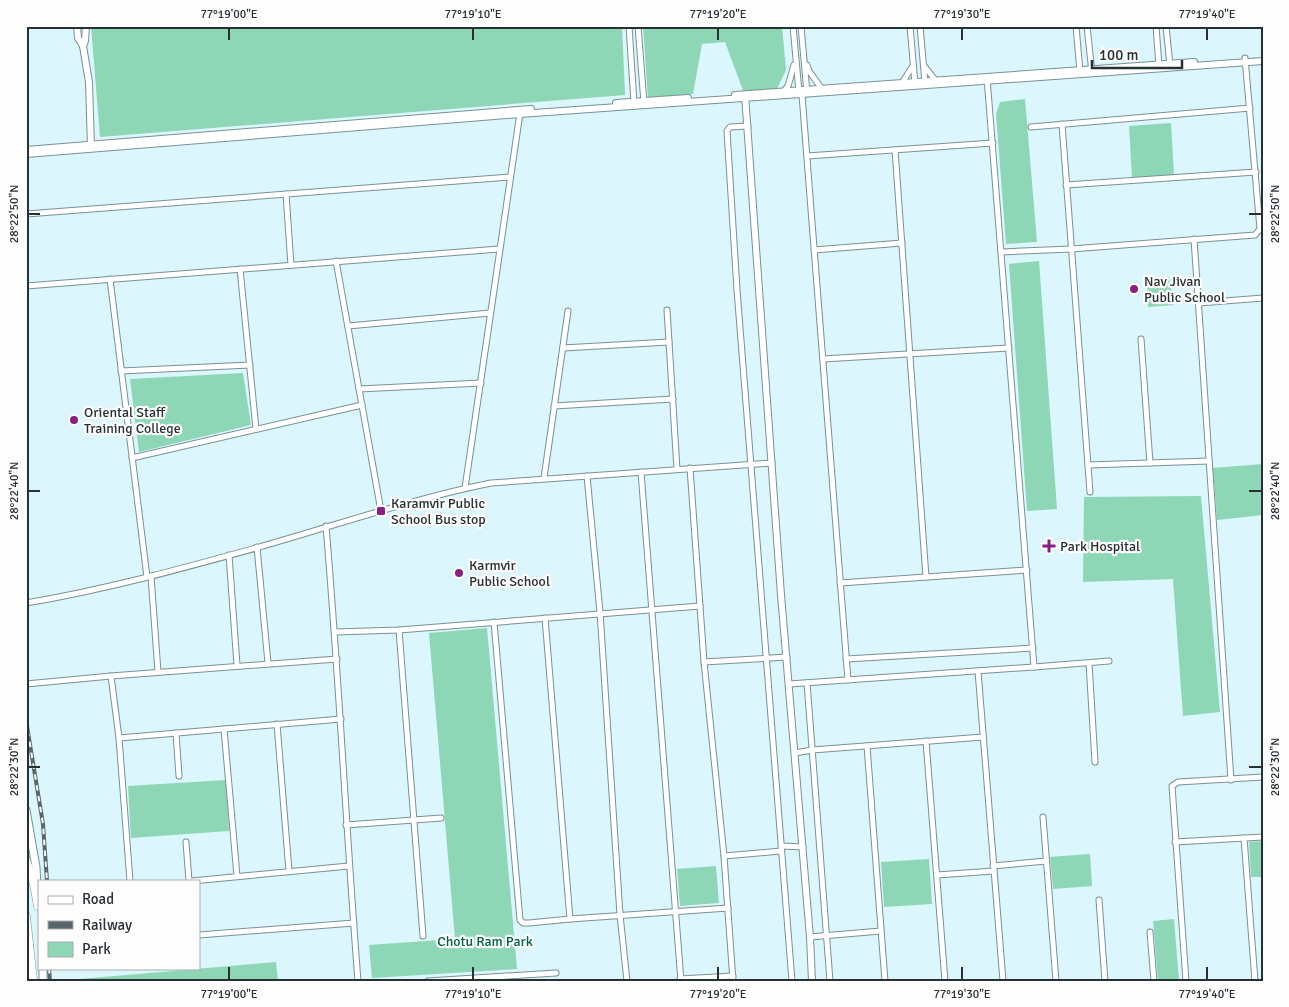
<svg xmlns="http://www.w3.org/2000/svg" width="1289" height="1007" font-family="Signika,sans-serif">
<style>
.green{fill:#8dd7b6}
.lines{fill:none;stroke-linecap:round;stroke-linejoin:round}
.minor-casing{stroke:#799196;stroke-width:7}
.tertiary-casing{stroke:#799196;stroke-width:8}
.secondary-casing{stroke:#799196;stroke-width:9}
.trunk-casing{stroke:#799196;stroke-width:9}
.minor{stroke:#fff;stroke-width:5}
.tertiary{stroke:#fff;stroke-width:6}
.secondary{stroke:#fff;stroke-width:7}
.trunk{stroke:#fff;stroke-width:8}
.rail-casing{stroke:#59676b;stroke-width:4}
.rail{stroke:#fdfdfd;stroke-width:2;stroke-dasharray:5.5;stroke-linecap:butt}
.ticks{fill:none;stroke:#273134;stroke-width:2}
.poi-dot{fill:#8b1e82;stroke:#fdfdfd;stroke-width:2}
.labels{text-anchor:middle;stroke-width:4.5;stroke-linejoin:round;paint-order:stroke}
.poi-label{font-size:14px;fill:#273134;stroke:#fdfdfd;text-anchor:start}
.park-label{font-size:14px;fill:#006245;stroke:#fdfdfd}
.neatline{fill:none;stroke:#273134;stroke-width:2}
.ticks-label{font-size:12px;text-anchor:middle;fill:#273134}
</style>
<rect width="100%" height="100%" fill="#dbf6fc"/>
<g class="green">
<polygon points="91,26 622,26 625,95 100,137"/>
<polygon points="643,26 782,26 786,70 777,89 744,93 725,42 702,44 693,94 648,98"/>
<polygon points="1025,99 1037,242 1006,244 996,114 1000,102"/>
<polygon points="1171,123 1174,175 1132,178 1129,126"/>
<polygon points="1039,261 1057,509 1027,511 1009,264"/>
<polygon points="1169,277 1174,305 1148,307 1147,279"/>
<polygon points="243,373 251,425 139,452 130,379"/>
<polygon points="1263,464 1263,515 1217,520 1213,468"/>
<polygon points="1201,496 1220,712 1183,716 1173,579 1083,582 1084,497"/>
<polygon points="487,628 517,969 372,978 369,945 455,939 429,633"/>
<polygon points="226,780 229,831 131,838 128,786"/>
<polygon points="1263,841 1263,877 1251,877 1249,842"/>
<polygon points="1090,854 1092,886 1053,889 1050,857"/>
<polygon points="929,859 932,904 884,907 881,862"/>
<polygon points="716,866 719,903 680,906 677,869"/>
<polygon points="1174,919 1179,981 1158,981 1153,921"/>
<polygon points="276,962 278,981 80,981 80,979"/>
</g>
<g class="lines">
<g class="minor-casing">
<g id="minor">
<polyline points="629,26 634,103"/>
<polyline points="638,26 644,103"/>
<polyline points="793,26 799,92"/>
<polyline points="801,26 807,93"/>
<polyline points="910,26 915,84"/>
<polyline points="920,26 925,83"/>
<polyline points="1076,26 1080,72"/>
<polyline points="1087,26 1092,73"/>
<polyline points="1156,26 1159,66"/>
<polyline points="1166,26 1170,66"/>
<polyline points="807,65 809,71 822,89"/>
<polyline points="924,66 936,81"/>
<polyline points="902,83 912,67"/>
<polyline points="783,92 788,86 794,65"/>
<polyline points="802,95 848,680"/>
<polyline points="1062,124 1090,492"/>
<polyline points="748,126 730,127 727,131 737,290 792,981"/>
<polyline points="1031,127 1250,108"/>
<polyline points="895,150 926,577"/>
<polyline points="807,156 993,143"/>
<polyline points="1066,185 1256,172"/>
<polyline points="286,194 291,265"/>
<polyline points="26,214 510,177"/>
<polyline points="1194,239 1231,780"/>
<polyline points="814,250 902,243"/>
<polyline points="1001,252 1071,249 1255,235 1260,229 1245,58"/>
<polyline points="336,261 381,511"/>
<polyline points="240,269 256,429"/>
<polyline points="110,279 147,577"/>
<polyline points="26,286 499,249"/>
<polyline points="1199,303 1263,298"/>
<polyline points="667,310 677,469"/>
<polyline points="348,326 490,313"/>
<polyline points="1141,339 1150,463"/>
<polyline points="563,348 669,342"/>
<polyline points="823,359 1009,348"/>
<polyline points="121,371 250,365"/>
<polyline points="359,389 481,383"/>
<polyline points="554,406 673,399"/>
<polyline points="132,458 362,405"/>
<polyline points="1088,465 1209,461"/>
<polyline points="690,468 704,662 724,856 733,981"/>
<polyline points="641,472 681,981"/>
<polyline points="587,476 600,612 620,915 627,981"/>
<polyline points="544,478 568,311"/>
<polyline points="465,488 520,113"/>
<path d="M326 526C339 678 346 829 358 981"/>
<polyline points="257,547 268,663"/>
<polyline points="229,555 237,665"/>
<polyline points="151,576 158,672"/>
<polyline points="840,583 1027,570"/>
<path d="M26 603C104 590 180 569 256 548 334 526 411 499 491 483L772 463"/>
<polyline points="545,618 570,919"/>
<polyline points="494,622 520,920 523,923 529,923 570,919 728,908"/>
<polyline points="399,630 423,936"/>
<polyline points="335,632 399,630 700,606"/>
<polyline points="846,659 1033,648"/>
<polyline points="704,662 787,657"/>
<polyline points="1089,663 1095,762"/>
<polyline points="1034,667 1109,661"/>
<polyline points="978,671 1003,981"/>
<polyline points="111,676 119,738 130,881"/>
<polyline points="807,683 830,981"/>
<polyline points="26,684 111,676 337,659"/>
<polyline points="789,684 1034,667 987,78"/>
<polyline points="277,724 289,871"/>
<polyline points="224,729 237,876"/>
<polyline points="176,733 179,776"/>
<polyline points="119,738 341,719"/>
<polyline points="926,741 945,981"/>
<polyline points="867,746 885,981"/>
<polyline points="795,753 812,750 983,737"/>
<polyline points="1043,817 1056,981"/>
<polyline points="346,825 441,818"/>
<polyline points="1244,838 1255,981"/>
<polyline points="186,842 189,881"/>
<polyline points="1175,842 1263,837"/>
<polyline points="781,846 803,847"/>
<polyline points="724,856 781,851"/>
<polyline points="993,866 1046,861"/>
<polyline points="937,875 994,871"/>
<polyline points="192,881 349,866"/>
<polyline points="1099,900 1105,981"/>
<polyline points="1150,932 1154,981"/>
<polyline points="199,935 354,923"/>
<polyline points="810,937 881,931"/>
<polyline points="680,979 733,976"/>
<polyline points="428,981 556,973"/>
<polyline points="1186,981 1172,786 1178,782 1263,777"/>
</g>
</g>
<g class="tertiary-casing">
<g id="tertiary">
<polyline points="77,26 78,38 83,46 89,82 91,148"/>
<polyline points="83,46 85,41 86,26"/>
<polyline points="735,95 1194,62"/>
<polyline points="745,95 781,595 810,937 812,981"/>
<polyline points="616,103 688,98"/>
<polyline points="26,150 531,109"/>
<polyline points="26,154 520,114 1263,61"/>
</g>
</g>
<g class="secondary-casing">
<g id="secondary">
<polyline points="26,810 36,867 37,889"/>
<polyline points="43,968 43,981"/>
</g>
</g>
<g class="trunk-casing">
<g id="trunk">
<polyline points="26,860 34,884 38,906"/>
<polyline points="26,916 33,981"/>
</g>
</g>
<use href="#minor" class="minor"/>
<use href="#tertiary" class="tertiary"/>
<use href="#secondary" class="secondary"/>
<use href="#trunk" class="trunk"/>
<g class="rail-casing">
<g id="rail">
<polyline points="26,720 43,824 47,881"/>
<polyline points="49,968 50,981"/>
</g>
</g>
<use href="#rail" class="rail"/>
</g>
<path class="ticks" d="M229 28V40M473 28V40M718 28V40M962 28V40M1207 28V40M28 214H40M1249 214H1262M28 491H40M1249 491H1262M28 767H40M1249 767H1262M229 967V980M473 967V980M718 967V980M962 967V980M1207 967V980"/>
<g class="poi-dot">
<circle cx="1134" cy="289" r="5"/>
<circle cx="74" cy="420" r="5"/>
<rect x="376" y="506" width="10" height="10" rx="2.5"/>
<path d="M1046.5 538.5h5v5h5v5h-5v5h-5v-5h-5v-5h5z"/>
<circle cx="459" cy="573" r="5"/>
</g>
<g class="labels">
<g class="poi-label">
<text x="1144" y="286">Nav Jivan<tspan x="1144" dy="16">Public School</tspan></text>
<text x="84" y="417">Oriental Staff<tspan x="84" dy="16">Training College</tspan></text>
<text x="391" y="508">Karamvir Public<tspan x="391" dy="16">School Bus stop</tspan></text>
<text x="1060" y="551">Park Hospital</text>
<text x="469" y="570">Karmvir<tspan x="469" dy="16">Public School</tspan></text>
</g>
<g class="park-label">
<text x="485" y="946">Chotu Ram Park</text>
</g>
</g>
<rect width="1289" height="1007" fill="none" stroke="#fdfdfd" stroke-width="55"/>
<rect x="38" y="880" width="162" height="90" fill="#fdfdfd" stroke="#a7abad"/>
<rect x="48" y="896" width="25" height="8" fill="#ffffff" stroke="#a7abad"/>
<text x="82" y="904" font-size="15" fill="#273134">Road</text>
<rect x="48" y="921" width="25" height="8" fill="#59676b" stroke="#a7abad"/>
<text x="82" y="930" font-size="15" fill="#273134">Railway</text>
<rect x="48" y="942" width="25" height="15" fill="#8dd7b6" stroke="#a7abad"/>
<text x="82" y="954" font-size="15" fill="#273134">Park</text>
<path d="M1092 60v8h90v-8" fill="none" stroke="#273134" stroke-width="2.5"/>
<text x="1099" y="60" font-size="15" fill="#273134" stroke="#fdfdfd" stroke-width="4" paint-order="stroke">100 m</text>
<rect x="28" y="28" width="1234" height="952" class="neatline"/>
<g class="ticks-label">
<text x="229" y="18">77°19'00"E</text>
<text x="473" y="18">77°19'10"E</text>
<text x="718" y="18">77°19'20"E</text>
<text x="962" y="18">77°19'30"E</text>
<text x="1207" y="18">77°19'40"E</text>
<text transform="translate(14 214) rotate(-90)" y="4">28°22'50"N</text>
<text transform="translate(1275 214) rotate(-90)" y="4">28°22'50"N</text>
<text transform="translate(14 491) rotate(-90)" y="4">28°22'40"N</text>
<text transform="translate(1275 491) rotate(-90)" y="4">28°22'40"N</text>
<text transform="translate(14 767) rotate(-90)" y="4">28°22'30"N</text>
<text transform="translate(1275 767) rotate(-90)" y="4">28°22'30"N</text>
<text x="229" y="998">77°19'00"E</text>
<text x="473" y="998">77°19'10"E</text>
<text x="718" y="998">77°19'20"E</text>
<text x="962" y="998">77°19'30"E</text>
<text x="1207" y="998">77°19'40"E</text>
</g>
</svg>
